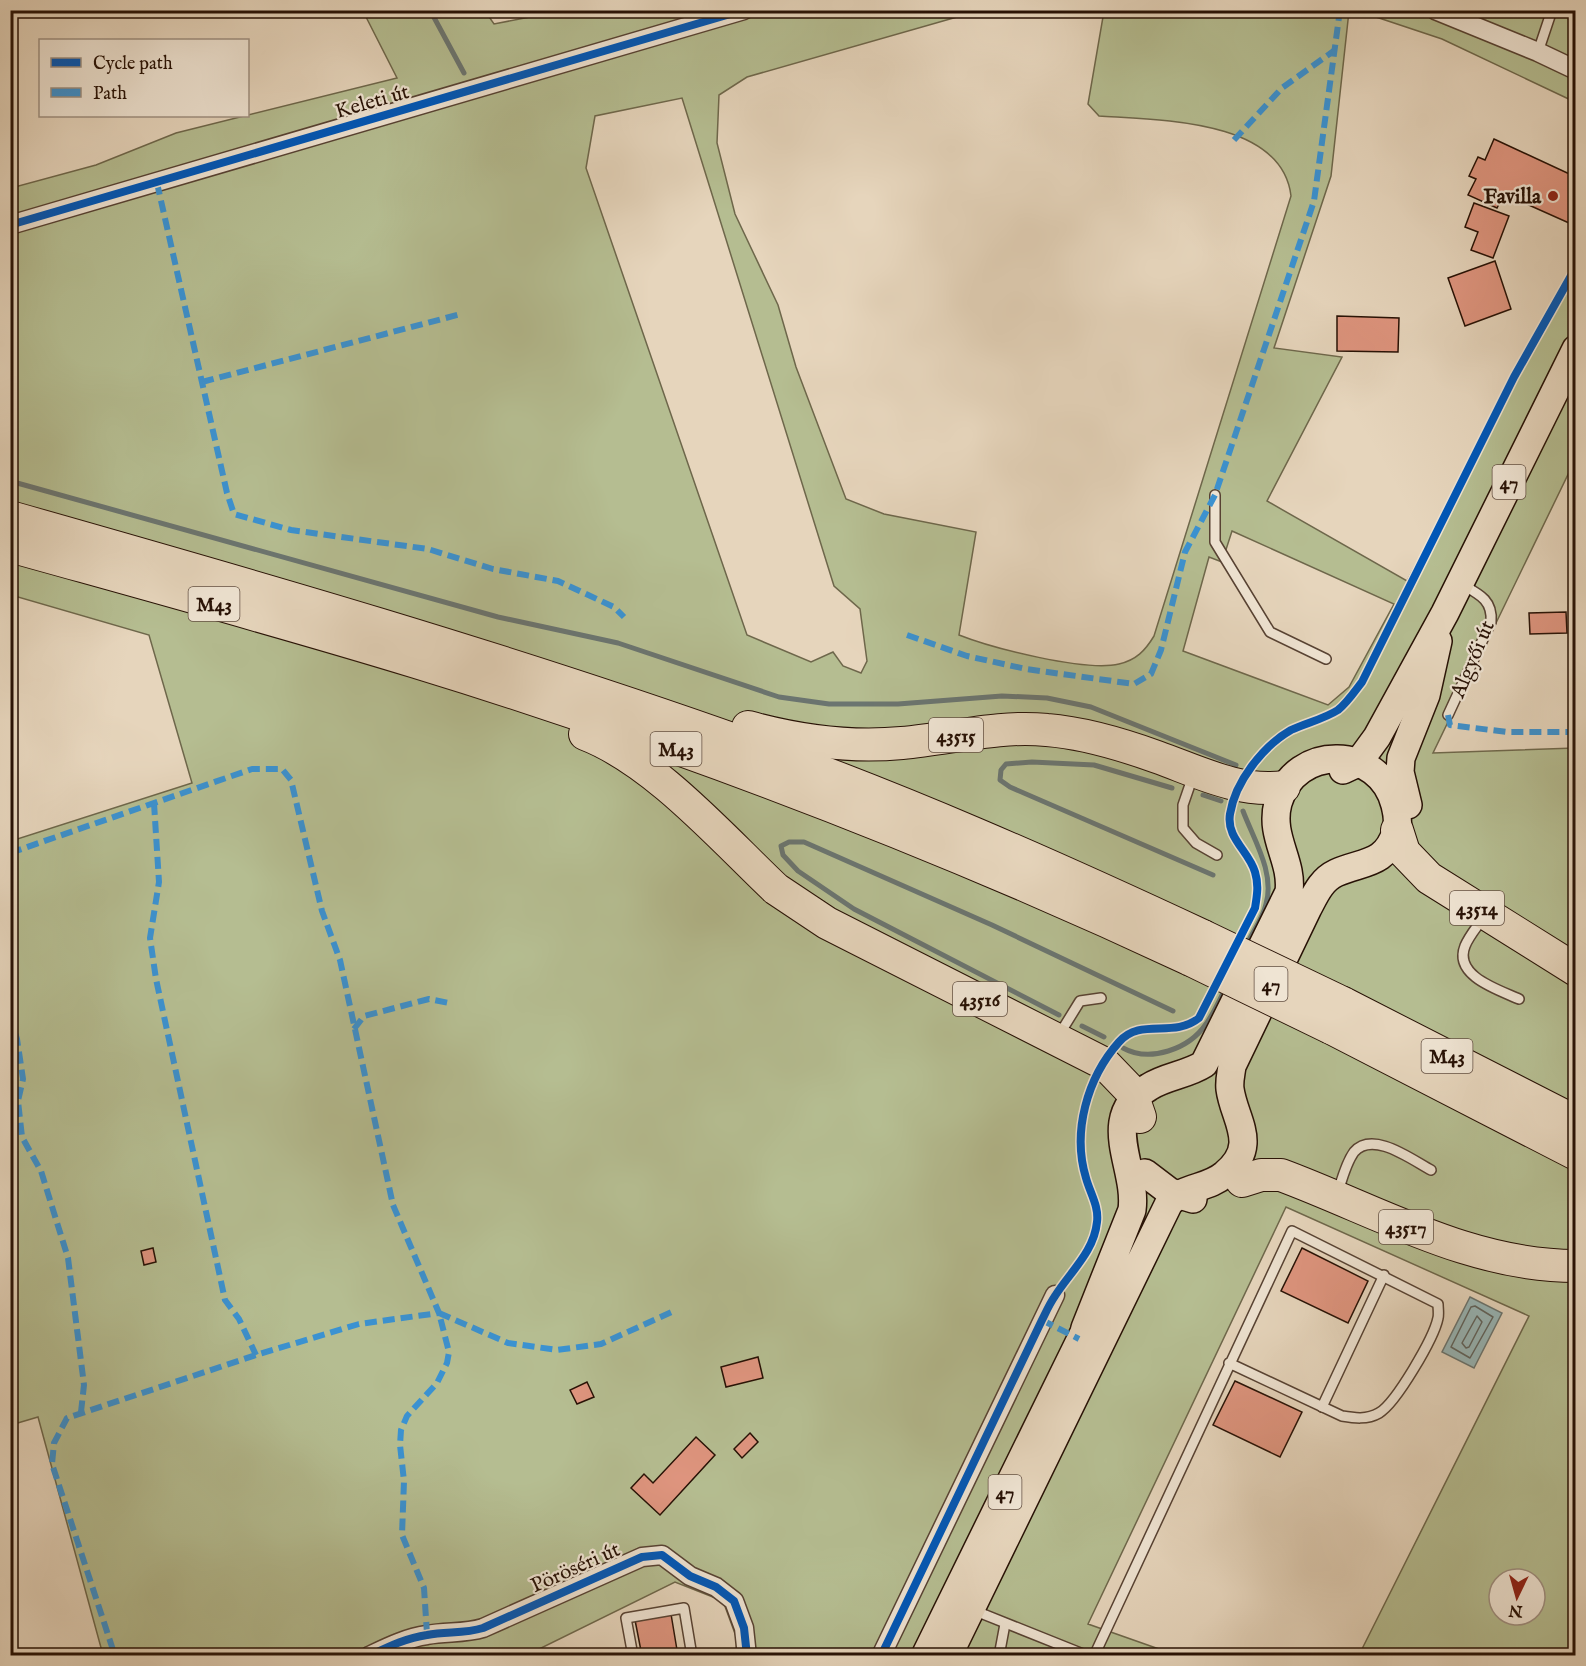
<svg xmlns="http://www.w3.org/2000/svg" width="1586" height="1666" font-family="'IM FELL English',serif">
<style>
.green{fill:#b5bd91;stroke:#6e674b;stroke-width:1.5;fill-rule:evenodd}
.water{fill:#98b7b8;stroke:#6b7570;stroke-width:1.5}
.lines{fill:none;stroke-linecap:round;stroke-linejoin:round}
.shore{stroke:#60645e;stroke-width:1.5}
.stream{stroke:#6b7570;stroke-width:5}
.building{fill:#df957f;stroke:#271105;stroke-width:1.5}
.service-casing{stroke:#574233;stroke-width:12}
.minor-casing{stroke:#574233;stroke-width:21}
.primary-casing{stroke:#271105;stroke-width:30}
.motorway-casing{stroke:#271105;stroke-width:34}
.service{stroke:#efe4d3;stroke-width:9}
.minor{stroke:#efe4d3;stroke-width:18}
.primary{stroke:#e6d5bc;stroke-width:27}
.motorway{stroke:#e6d5bc;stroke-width:32}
.motorway-bridge-casing{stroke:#271105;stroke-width:34;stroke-linecap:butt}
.motorway-bridge{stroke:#e6d5bc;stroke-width:32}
.quiet{stroke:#3b92d1;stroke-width:6;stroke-dasharray:12 6;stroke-linecap:butt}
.cycleway-casing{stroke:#efe4d3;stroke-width:11}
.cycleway{stroke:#0057b8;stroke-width:8}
.poi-dot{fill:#8f2418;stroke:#efe4d3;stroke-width:2}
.labels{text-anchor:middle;stroke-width:4.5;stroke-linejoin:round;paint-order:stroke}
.shield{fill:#efe4d3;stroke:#635043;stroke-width:1.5}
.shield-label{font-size:20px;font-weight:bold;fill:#271105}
.street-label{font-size:21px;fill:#271105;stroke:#efe4d3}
.poi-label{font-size:21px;font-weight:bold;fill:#271105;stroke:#efe4d3;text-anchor:end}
</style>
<rect width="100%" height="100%" fill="#e6d5bc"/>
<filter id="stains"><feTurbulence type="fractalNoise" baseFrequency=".00333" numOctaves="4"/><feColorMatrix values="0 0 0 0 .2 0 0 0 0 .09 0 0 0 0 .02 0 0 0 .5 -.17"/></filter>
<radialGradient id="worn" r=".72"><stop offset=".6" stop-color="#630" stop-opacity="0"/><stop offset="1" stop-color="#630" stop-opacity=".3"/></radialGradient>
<g class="green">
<path d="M566 10 978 11 747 77 719 95 717 143 735 214 778 305 796 367 846 499 884 514 976 532 959 635C992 648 1085 672 1119 664 1136 660 1145 651 1154 636L1291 196C1282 119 1159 120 1099 116L1088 104 1104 11H1349L1331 176 1274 348 1342 357 1267 501 1407 581 1575 265V460L1433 753 1575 748V1655H1359L1529 1316 1286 1207 1088 1624 1176 1655H736L737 1639 723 1601 675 1582 527 1655H103L38 1417 11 1425V841L192 783 149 635 11 595V188L96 165 176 133 397 78 363 11H485L494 24ZM682 98 834 586 860 609 867 661 861 673 843 666 833 652 811 662 747 635 586 168 595 116ZM1232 531 1394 604 1349 687 1328 705 1183 651 1209 557 1222 562ZM1499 1579H1535V1615H1499Z"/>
<polygon points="1358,11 1575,11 1575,102 1442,39"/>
</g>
<polygon class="water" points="1470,1297 1502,1313 1474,1368 1442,1352"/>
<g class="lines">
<g class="shore">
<polygon points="1475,1306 1493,1317 1470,1358 1451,1347 1471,1307"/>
<polygon points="1477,1316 1482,1322 1469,1347 1466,1348 1462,1343"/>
</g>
<g class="stream">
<polyline points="430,10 464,73"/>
<polyline points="10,481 498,617 618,643 779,697 829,704 898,704 1002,696 1047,698 1091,707 1236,765"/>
<polyline points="1172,788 1094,765 1032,762 1006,764 1001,770 1000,780 1010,787 1213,875"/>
<polyline points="1203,795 1221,801"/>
<path d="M1243 811C1254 840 1275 873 1266 904 1263 918 1252 933 1246 946"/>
<polyline points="1059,1015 854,909 798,871 783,855 781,846 789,842 804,842 992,925 1173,1011"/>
<polyline points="1082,1026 1104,1037"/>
<path d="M1123 1048C1150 1063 1189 1049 1206 1024 1214 1013 1220 999 1226 987"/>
</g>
</g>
<g class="building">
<polygon points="1494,139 1576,177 1576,209 1569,223 1504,194 1497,208 1468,195 1476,179 1469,176 1478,157 1485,160"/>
<polygon points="1474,203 1509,216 1493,258 1471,250 1478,232 1465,227"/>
<polygon points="1495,261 1511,309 1465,326 1448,278"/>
<polygon points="1337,316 1399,318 1398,352 1337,351"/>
<polygon points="1566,612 1567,633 1530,634 1529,613"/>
<polygon points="153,1248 156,1262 144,1265 141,1251"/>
<polygon points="1302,1248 1368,1281 1348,1323 1281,1291"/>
<polygon points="758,1357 763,1378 726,1387 721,1367"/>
<polygon points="1235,1381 1302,1412 1280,1457 1213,1425"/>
<polygon points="587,1382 594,1397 577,1404 570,1390"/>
<polygon points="750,1433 758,1442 742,1458 734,1449"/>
<polygon points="696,1437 715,1455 660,1515 631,1488 644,1474 653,1483"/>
<polygon points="671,1614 678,1656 642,1656 635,1620"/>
</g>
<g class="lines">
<g class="service-casing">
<g id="service">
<polyline points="1538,52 1552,10"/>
<polyline points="1215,495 1215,542 1270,632 1326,659"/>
<path d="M1448 715 1491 622C1493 600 1479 594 1461 584"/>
<polyline points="1193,776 1183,805 1183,828 1196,843 1217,855"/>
<path d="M1483 918C1477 927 1469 936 1465 946 1453 976 1499 990 1519 999"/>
<polyline points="1059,1035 1080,1001 1101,998"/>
<path d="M1338 1192C1342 1179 1346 1163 1354 1152 1373 1130 1412 1160 1431 1170"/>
<polyline points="1322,1407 1384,1275"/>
<polyline points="973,1610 1088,1656"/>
<polyline points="633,1656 626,1618 684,1608 692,1656"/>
<polyline points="999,1656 1005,1624"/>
<path d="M1094 1656 1292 1231 1438 1304C1438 1308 1439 1314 1438 1318 1434 1338 1396 1403 1379 1413 1367 1420 1354 1418 1342 1416L1229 1363"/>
</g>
</g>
<g class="minor-casing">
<g id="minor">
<polyline points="1435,10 1538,52 1576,70"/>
<polyline points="10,225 744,10"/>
<path d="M369 1656C388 1647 406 1638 427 1635 446 1631 464 1634 483 1628L642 1557 662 1555 690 1576 716 1587 734 1601 744 1628 747 1656"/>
<polyline points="881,1656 1055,1295"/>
</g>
</g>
<g class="primary-casing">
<g id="primary">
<polyline points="1343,770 1358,763 1377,737 1445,613 1576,349"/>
<polyline points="1408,805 1400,772 1401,758 1426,695 1438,641"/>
<polyline points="1145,1173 1170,1192 1193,1199"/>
<polyline points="925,1656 1094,1312"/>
<path d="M948 1656 1169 1203C1184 1186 1208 1189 1225 1174 1260 1145 1234 1120 1230 1089 1229 1081 1231 1074 1232 1066L1308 908C1315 895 1321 880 1336 873 1362 861 1385 866 1396 832 1399 823 1397 813 1395 805 1380 745 1295 743 1278 803 1269 837 1293 860 1289 892L1204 1064C1187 1075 1166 1076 1149 1087 1097 1118 1138 1167 1132 1210L1085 1328"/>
</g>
</g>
<g class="motorway-casing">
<g id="motorway">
<path d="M10 517C257 587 504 658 746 744 902 799 1053 866 1203 936"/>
<path d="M10 546C146 584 282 621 416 662 681 743 941 843 1191 960"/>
<path d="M748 727C799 741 849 748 902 743 950 739 998 725 1047 730 1085 733 1121 744 1157 757 1199 772 1239 793 1284 787"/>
<path d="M585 734C655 761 722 838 776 889L827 923 1105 1064 1131 1091 1140 1117"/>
<polyline points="1397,830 1404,852 1429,878 1576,970"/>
<polyline points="1343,1003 1576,1122"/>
<polyline points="1331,1028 1576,1154"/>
<path d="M1242 1181 1261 1175H1281C1378 1211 1469 1266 1576 1266"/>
</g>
</g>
<use href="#service" class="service"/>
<use href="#minor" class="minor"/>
<use href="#primary" class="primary"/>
<use href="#motorway" class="motorway"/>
<g class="motorway-bridge-casing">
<g id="motorway-bridge">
<polyline points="1203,936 1343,1003"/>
<polyline points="1191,960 1331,1028"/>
</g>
</g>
<use href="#motorway-bridge" class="motorway-bridge"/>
<g class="quiet">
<polyline points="1234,140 1282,88 1335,50"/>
<polyline points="157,183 227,493 234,514 291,530 428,549 493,569 558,581 614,607 624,617"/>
<polyline points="202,382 461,314"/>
<polyline points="907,635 967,656 1026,669 1134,684 1151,674 1161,650 1185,552 1215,495 1314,201 1340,10"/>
<polyline points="1448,715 1450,725 1507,732 1576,732"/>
<polyline points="154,803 159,882 150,938 156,979 225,1300 239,1319 256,1355"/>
<polyline points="10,853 252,769 282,769 291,780 322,911 340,960 393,1205 439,1313 359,1324 256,1355 67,1418 54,1443 52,1464 115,1656"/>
<polyline points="10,1017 17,1039 23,1079 18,1101 22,1137 41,1171 68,1258 84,1385 81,1412"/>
<polyline points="354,1029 364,1016 429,999 449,1003"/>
<polyline points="439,1313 508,1343 557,1350 601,1344 674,1311"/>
<polyline points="1042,1320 1079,1339"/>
<polyline points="427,1634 424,1588 402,1535 404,1481 400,1445 401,1430 407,1416 437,1383 447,1363 449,1352 439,1313"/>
</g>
<g class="cycleway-casing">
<g id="cycleway">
<polyline points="10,225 744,10"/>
<path d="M369 1656C388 1647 406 1638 427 1635 446 1631 464 1634 483 1628L642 1557 662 1555 690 1576 716 1587 734 1601 744 1628 747 1656"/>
<path d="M881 1656 1042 1320C1046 1312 1050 1303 1055 1296 1070 1272 1094 1252 1097 1222 1099 1206 1090 1193 1086 1178 1072 1132 1087 1078 1119 1042 1141 1017 1173 1039 1199 1018L1255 908C1257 896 1259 885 1255 872 1249 851 1226 838 1230 814 1235 782 1263 746 1291 730 1306 723 1324 719 1338 710 1347 703 1355 691 1362 682L1514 377 1576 267"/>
</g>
</g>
<use href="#cycleway" class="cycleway"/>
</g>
<circle class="poi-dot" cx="1553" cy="196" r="6"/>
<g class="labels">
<g class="shield">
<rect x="1492.5" y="465" width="33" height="34" rx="4.5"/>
<rect x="188.5" y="587" width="51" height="34" rx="4.5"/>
<rect x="929" y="718" width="54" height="34" rx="4.5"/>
<rect x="650.5" y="732" width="51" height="34" rx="4.5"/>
<rect x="1450" y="891" width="54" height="34" rx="4.5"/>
<rect x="1254.5" y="967" width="33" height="34" rx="4.5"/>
<rect x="953" y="982" width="54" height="34" rx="4.5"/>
<rect x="1421.5" y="1039" width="51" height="34" rx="4.5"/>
<rect x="1379" y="1210" width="54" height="34" rx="4.5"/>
<rect x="988.5" y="1475" width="33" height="34" rx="4.5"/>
</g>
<g class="shield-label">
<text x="1509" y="489">47</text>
<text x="214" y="611">M43</text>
<text x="956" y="742">43515</text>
<text x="676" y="756">M43</text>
<text x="1477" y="915">43514</text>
<text x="1271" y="991">47</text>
<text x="980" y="1006">43516</text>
<text x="1447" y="1063">M43</text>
<text x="1406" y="1234">43517</text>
<text x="1005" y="1499">47</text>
</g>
<g class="street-label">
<text transform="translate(372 101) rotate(-16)" y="7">Keleti út</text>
<text transform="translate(1472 659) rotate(-67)" y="7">Algyői út</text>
<text transform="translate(575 1567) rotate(-24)" y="7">Pöröséri út</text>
</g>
<g class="poi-label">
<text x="1541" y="203">Favilla</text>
</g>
</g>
<rect width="1586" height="1666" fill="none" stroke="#e6d5bc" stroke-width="36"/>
<rect x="12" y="12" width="1562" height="1642" fill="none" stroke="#271105" stroke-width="3"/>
<rect x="18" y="18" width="1550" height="1630" fill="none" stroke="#271105" stroke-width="1.5"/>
<rect x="39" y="39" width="210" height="78" fill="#efe4d3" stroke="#9f9081" stroke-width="1.5"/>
<rect x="51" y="58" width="30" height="9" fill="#0057b8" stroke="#9f9081" stroke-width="1.5"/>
<text x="93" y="69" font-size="18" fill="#271105">Cycle path</text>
<rect x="51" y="88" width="30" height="9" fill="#3b92d1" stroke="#9f9081" stroke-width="1.5"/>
<text x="93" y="99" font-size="18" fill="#271105">Path</text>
<g transform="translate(1517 1597) rotate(185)"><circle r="28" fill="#efe4d3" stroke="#9f9081" stroke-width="1.5"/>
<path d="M0-4.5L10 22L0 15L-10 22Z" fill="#8f2418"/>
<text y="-9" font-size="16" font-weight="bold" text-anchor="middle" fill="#271105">N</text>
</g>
<rect width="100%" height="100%" filter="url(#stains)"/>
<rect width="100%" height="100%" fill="url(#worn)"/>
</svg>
